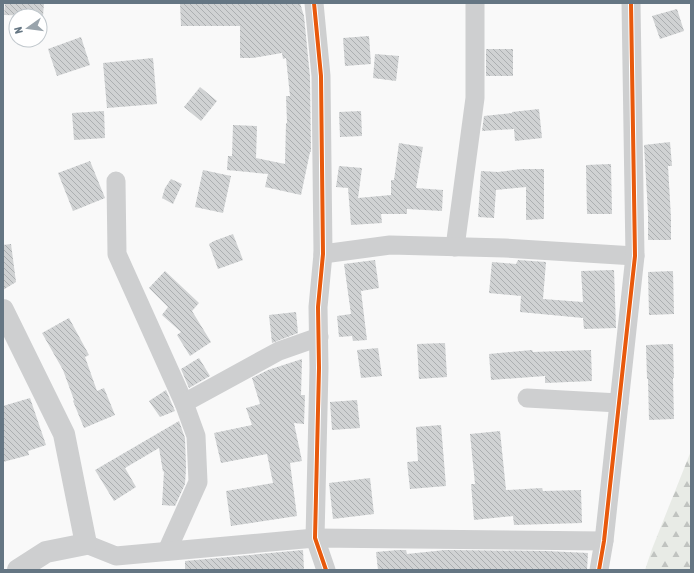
<svg xmlns="http://www.w3.org/2000/svg" width="694" height="573" font-family="'Asap Condensed',sans-serif">
<style>
.forest{fill:url(#forest-firs)}
.building{fill:url(#building-back-hatch)}
.lines{fill:none;stroke-linecap:round;stroke-linejoin:round}
.minor{stroke:#cecfd0;stroke-width:19}
.tertiary{stroke:#cecfd0;stroke-width:22}
.cycleway-casing{stroke:#fff;stroke-width:6}
.cycleway{stroke:#e8590c;stroke-width:4}
</style>
<defs>
<pattern id="forest-firs" width="22" height="20" patternUnits="userSpaceOnUse"><rect width="22" height="20" fill="#e8ebe6"/><path d="M5 1l3.5 6h-7zM16 11l3.5 6h-7z" fill="#c0c3c0"/></pattern>
<pattern id="building-back-hatch" width="6" height="6" patternUnits="userSpaceOnUse"><rect width="6" height="6" fill="#d0d2d3"/><path d="M-1 5l2 2M0 0l6 6M5-1l2 2" fill="none" stroke="#acafb1"/></pattern>
</defs>
<rect width="100%" height="100%" fill="#f9f9f9"/>
<polygon class="forest" points="691,451 691,570 645,570 652,549"/>
<g class="building">
<polygon points="5,3 44,3 43,16 4,15"/>
<polygon points="180,3 300,3 304,16 310,77 311,152 310,152 301,195 265,187 268,174 227,170 228,156 232,156 233,125 257,126 256,158 285,164 286,123 287,123 286,96 290,96 286,58 283,59 282,53 253,58 240,58 240,26 181,26"/>
<polygon points="677,9 684,31 660,39 652,16"/>
<polygon points="369,36 371,64 345,66 343,38"/>
<polygon points="81,37 90,65 57,76 48,49"/>
<rect x="486" y="49" width="27" height="27"/>
<polygon points="375,54 399,56 396,81 373,78"/>
<polygon points="153,58 157,104 107,108 103,63"/>
<polygon points="200,87 217,101 201,121 184,107"/>
<polygon points="539,109 542,138 515,141 514,129 482,131 484,116 512,113 512,112"/>
<polygon points="104,111 105,138 74,140 72,113"/>
<polygon points="361,111 362,136 340,137 339,112"/>
<polygon points="670,142 672,166 668,166 671,218 671,240 648,240 648,213 644,145"/>
<polygon points="399,143 423,147 416,188 443,190 442,211 407,209 407,214 381,214 382,223 351,225 348,188 336,187 339,166 362,168 358,198 391,195 391,180 394,180"/>
<polygon points="90,161 105,198 73,211 58,173"/>
<polygon points="611,164 612,214 587,214 586,165"/>
<polygon points="521,169 544,169 544,219 526,220 526,187 496,190 494,218 478,217 481,171 498,172"/>
<polygon points="203,170 231,176 223,213 195,207"/>
<polygon points="171,179 182,184 173,204 162,198 165,188"/>
<polygon points="233,234 243,260 218,269 209,244 214,241"/>
<polygon points="11,244 16,282 3,290 3,245"/>
<polygon points="375,260 379,288 361,291 367,340 353,341 352,336 339,337 337,316 351,314 344,264"/>
<polygon points="518,260 546,262 543,299 583,302 581,271 614,270 616,328 584,329 583,318 520,312 521,296 489,293 492,262 516,264"/>
<polygon points="165,271 199,303 192,311 211,342 190,356 177,335 181,332 162,315 168,307 149,288"/>
<polygon points="673,271 674,314 649,315 648,272"/>
<polygon points="296,312 298,333 272,343 269,315"/>
<polygon points="69,318 89,355 85,357 97,391 104,388 115,415 84,428 73,401 74,400 63,370 42,333"/>
<polygon points="445,343 447,377 419,379 417,344"/>
<polygon points="673,344 674,378 673,378 674,419 649,420 648,379 647,379 646,345"/>
<polygon points="378,348 382,376 361,378 357,350"/>
<polygon points="532,350 533,352 591,350 592,381 545,383 545,376 491,380 489,354"/>
<polygon points="199,358 210,376 189,388 181,369"/>
<polygon points="302,359 301,395 305,395 304,424 294,423 302,461 290,463 297,516 231,526 226,491 273,483 267,454 221,463 214,433 252,425 246,408 260,404 252,378 268,370"/>
<polygon points="166,390 175,411 160,417 149,401"/>
<polygon points="30,398 46,445 28,451 29,455 3,462 3,406"/>
<polygon points="357,400 360,428 332,430 330,402"/>
<polygon points="179,421 185,438 186,468 185,484 175,506 162,505 164,471 163,472 159,448 125,468 136,487 114,501 95,470"/>
<polygon points="441,425 446,486 410,489 407,462 418,461 416,427"/>
<polygon points="500,431 506,490 542,488 543,491 581,490 582,523 514,525 513,516 474,520 471,484 475,484 470,434"/>
<polygon points="370,478 374,514 333,519 329,483"/>
<polygon points="303,550 304,570 185,570 185,561"/>
<polygon points="398,550 406,550 407,554 445,550 547,551 588,553 587,570 378,570 376,552"/>
</g>
<g class="lines">
<g class="minor">
<polyline points="314,3 321,76 323,254 318,307 319,368 315,538 326,570"/>
<polyline points="116,181 117,254 184,403 196,436 198,482 167,551"/>
<polyline points="455,247 475,98 475,3"/>
<polyline points="323,254 390,245 505,248 635,256"/>
<polyline points="527,398 619,403"/>
<polyline points="184,403 279,351 319,337"/>
<polyline points="86,544 116,556 315,538 604,541"/>
<polyline points="599,570 604,541 635,256 631,3"/>
</g>
<polyline class="tertiary" points="3,310 64,434 86,544 46,552 18,570"/>
<g class="cycleway-casing">
<g id="cycleway">
<polyline points="314,3 321,76 323,254 318,307 319,368 315,538 326,570"/>
<polyline points="599,570 604,541 635,256 631,3"/>
</g>
</g>
<use href="#cycleway" class="cycleway"/>
</g>
<rect width="694" height="573" fill="none" stroke="#657683" stroke-width="8"/>
<g transform="translate(28 28) rotate(256)"><circle r="19" fill="#ffffff" stroke="#c1c8cd"/>
<path d="M0-3L7 15L0 10L-7 15Z" fill="#99a4ac"/>
<text y="-6" font-size="11" font-weight="bold" text-anchor="middle" fill="#657683">N</text>
</g>
</svg>
